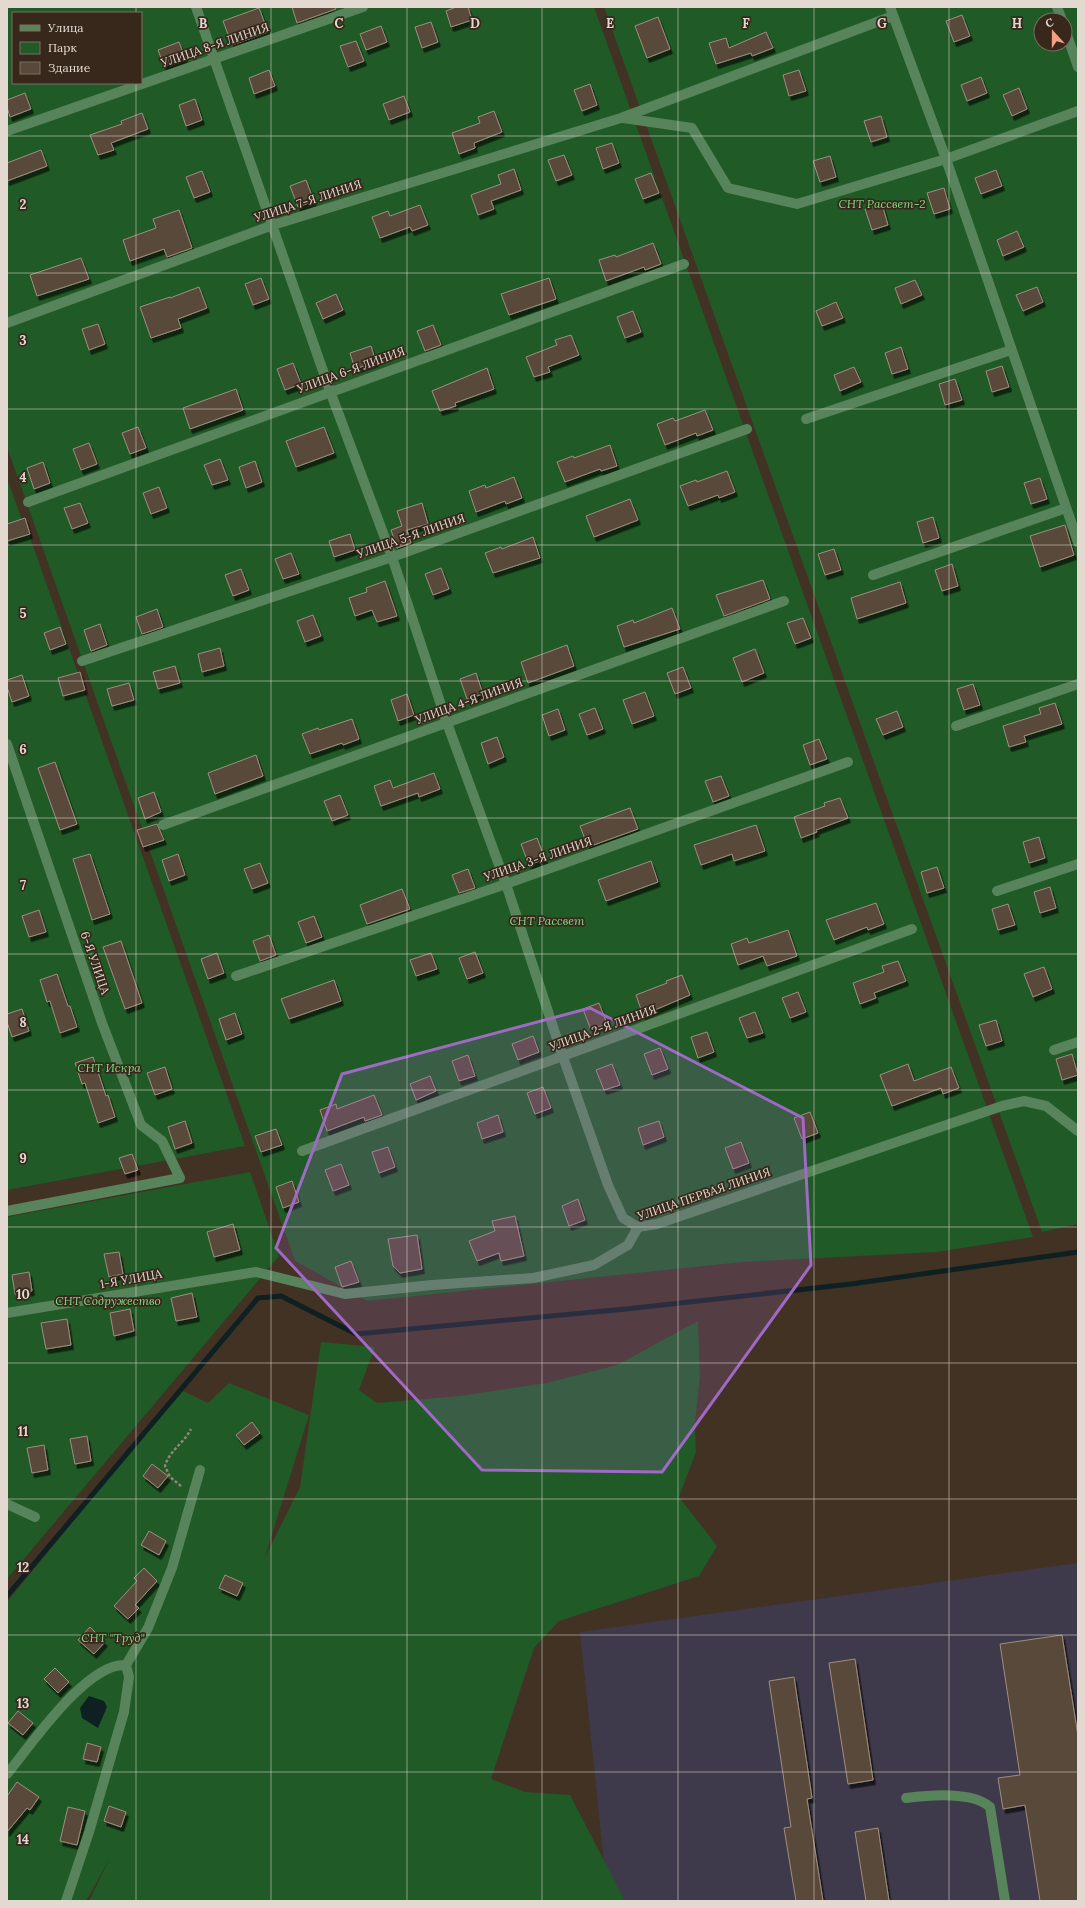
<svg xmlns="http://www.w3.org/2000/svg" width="1085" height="1908" font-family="Lora,serif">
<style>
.industrial{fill:#3f3a4b}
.green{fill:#205a26;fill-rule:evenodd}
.water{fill:#0e2021}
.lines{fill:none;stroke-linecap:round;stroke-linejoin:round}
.stream{stroke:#0e2021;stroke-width:5}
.building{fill:#59493a;stroke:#a08e7e;filter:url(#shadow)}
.path{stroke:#918579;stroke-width:2.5;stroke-dasharray:3 2;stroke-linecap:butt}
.minor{stroke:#57845a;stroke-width:10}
.marked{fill:#9f69c5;fill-opacity:0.2;stroke:#9f69c5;stroke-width:3;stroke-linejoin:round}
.grid{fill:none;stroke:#e3d9d0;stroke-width:1;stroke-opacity:0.55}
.labels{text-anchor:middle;stroke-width:3.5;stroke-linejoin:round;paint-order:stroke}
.street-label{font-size:12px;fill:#e3d9d0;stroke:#37281b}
.park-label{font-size:12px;font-style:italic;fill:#7fdc85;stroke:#37281b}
.grid-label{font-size:13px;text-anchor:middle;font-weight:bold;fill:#e3d9d0;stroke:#37281b;stroke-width:3.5;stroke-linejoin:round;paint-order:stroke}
</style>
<defs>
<filter id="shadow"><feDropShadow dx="2.5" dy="4.5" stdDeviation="0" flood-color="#0009"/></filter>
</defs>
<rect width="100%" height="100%" fill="#413224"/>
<polygon class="industrial" points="1078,1563 1078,1901 608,1901 580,1632"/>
<g class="green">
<path d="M7 7H594L1033 1237 937 1252 743 1262 367 1301 295 1261 7 447ZM13 13H141V83H13Z"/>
<path d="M604 7H1078V1224L1042 1232ZM1041 20H1065V44H1041Z"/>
<polygon points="7,478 23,523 7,526"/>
<polygon points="27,529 245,1146 7,1190 7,534"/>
<polygon points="250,1172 279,1256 7,1579 7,1217"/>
<polygon points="698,1321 700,1376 695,1422 696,1452 679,1497 717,1546 699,1576 559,1621 534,1648 491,1779 525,1792 570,1795 625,1901 89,1901 109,1860 86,1901 7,1901 7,1602 181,1390 208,1403 229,1383 309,1415 265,1557 300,1487 321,1342 375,1347 359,1390 377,1403 459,1396 546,1383 617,1365"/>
</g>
<polygon class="water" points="89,1696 104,1701 107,1707 98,1728 82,1718 80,1708"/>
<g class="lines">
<polyline class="stream" points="7,1596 258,1298 281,1296 356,1334 626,1309 851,1284 1078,1252"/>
</g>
<g class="building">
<polygon points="292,7 335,7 336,9 297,23"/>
<polygon points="456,7 468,7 472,20 451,27 446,11"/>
<polygon points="259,8 268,32 232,45 223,21"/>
<polygon points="962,15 970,36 954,42 946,21"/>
<polygon points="658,17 670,49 647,58 635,26"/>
<polygon points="431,22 438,42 422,48 415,27"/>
<polygon points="381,26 387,42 366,50 360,34"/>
<polygon points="766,32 773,48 752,56 751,53 716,64 709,43 726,38 729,48"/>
<polygon points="356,41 364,61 348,67 340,46"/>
<polygon points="179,42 185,58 164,66 158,50"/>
<polygon points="269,70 275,86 254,94 249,78"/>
<polygon points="799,70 806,91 789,96 783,75"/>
<polygon points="981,77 987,93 967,101 961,85"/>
<polygon points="590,84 597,105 582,111 574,90"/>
<polygon points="1019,88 1027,109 1012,116 1003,95"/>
<polygon points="25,93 31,109 10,117 7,107 7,100"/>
<polygon points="404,96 410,112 389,120 383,104"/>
<polygon points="195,99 202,120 186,126 179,105"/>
<polygon points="494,111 502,132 474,143 475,148 459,154 452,133 480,123 478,117"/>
<polygon points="142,113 148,129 111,143 114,150 98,155 90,135 122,124 121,121"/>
<polygon points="881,116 887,137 871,142 864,121"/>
<polygon points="612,143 619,163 603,169 596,148"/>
<polygon points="41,150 47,166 7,181 7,163"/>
<polygon points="564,155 572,175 556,181 548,160"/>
<polygon points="830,156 836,177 820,182 813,161"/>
<polygon points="514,169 521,190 491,201 494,209 478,215 471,195 501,184 498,175"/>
<polygon points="996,170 1002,186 981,194 975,178"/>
<polygon points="202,171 210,192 194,198 186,177"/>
<polygon points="651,173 659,193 643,199 635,179"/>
<polygon points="306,180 314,201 298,207 290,186"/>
<polygon points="944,188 950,209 934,214 927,193"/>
<polygon points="882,204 888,225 872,230 865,209"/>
<polygon points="420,205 428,225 412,231 410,227 380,238 372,217 388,211 390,216"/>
<polygon points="179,210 192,248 167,257 164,249 130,261 123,240 156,228 153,219"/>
<polygon points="1017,231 1024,247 1003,256 997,240"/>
<polygon points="653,243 661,264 645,270 644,267 606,281 599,260 615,255 616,257"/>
<polygon points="81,258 89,279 37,296 30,275"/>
<polygon points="261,278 269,299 253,305 245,284"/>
<polygon points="549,278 556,299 509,315 501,294"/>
<polygon points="915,280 922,295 901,304 895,288"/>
<polygon points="199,287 207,308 178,319 181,328 151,338 140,307 170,297 170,298"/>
<polygon points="1037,287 1043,302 1023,311 1016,295"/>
<polygon points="336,294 343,310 323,319 316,303"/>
<polygon points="836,302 843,318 822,326 816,311"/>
<polygon points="633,311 641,332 625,338 617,317"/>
<polygon points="98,324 105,344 89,350 82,329"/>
<polygon points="433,325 441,345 425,351 417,331"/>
<polygon points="571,335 579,355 548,367 550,372 534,377 526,357 557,345 555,340"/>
<polygon points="371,346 376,362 355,369 350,353"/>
<polygon points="901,347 908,369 892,374 885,353"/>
<polygon points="293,363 301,384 285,390 277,369"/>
<polygon points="1002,366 1009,387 992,392 986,371"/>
<polygon points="854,367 861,382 840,391 834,375"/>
<polygon points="487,368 494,389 455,403 456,406 440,411 432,391"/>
<polygon points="955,379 962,400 945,405 939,384"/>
<polygon points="236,389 243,410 190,429 183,408"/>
<polygon points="705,410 713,430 697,436 696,433 665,445 657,424 673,418 675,421"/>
<polygon points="138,427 146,448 130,454 122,433"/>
<polygon points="324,427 334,453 296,467 286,441"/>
<polygon points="89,443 97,464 81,470 73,449"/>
<polygon points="610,445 617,466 601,471 600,469 565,482 557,462 573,456 574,458"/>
<polygon points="220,459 228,480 212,485 204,465"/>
<polygon points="255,461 262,482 246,488 239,467"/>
<polygon points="43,462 50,483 34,489 27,468"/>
<polygon points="727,471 735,492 719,498 718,495 688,506 680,486 696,480 697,482"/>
<polygon points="514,477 522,498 506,504 505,501 476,512 469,491 485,485 486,488"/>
<polygon points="1040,478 1047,499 1031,504 1024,483"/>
<polygon points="159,487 167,508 151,514 143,493"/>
<polygon points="630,499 638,520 594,537 586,516"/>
<polygon points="80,503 88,523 72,529 64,508"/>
<polygon points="422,503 428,524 407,530 411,543 397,548 391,530 402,526 397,511"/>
<polygon points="933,517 939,538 923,543 917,522"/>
<polygon points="25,518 30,534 7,541 7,524"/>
<polygon points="1065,525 1074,555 1040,567 1030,536"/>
<polygon points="350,534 355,550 334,557 329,541"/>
<polygon points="533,537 540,558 493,573 485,553 501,547 502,549"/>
<polygon points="834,549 841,570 825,575 818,554"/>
<polygon points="291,553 299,574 283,579 275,559"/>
<polygon points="952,564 958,586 942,591 935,570"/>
<polygon points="441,568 449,589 433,595 425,574"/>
<polygon points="241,569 249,590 233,596 225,575"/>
<polygon points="763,580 770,599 724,616 716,595"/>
<polygon points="385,581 397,616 377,622 372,610 355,616 349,598 367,592 366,588"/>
<polygon points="900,582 906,603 857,619 851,598"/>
<polygon points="672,608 680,629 624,647 617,626 633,620 634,623"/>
<polygon points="157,609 163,627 142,634 136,617"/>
<polygon points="313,615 321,636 305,642 297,621"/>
<polygon points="803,618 811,638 795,644 787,623"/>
<polygon points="100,624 107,645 91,651 84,630"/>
<polygon points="60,627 66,644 50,650 44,633"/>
<polygon points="567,645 574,666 528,683 521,662"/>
<polygon points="220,648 224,666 202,672 198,654"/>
<polygon points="755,649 764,673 742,682 733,658"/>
<polygon points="175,666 180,683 158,689 153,672"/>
<polygon points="683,667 691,688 675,694 667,673"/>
<polygon points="80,672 85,690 63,696 58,678"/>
<polygon points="476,673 483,694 467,699 460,679"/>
<polygon points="22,675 29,696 12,702 7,687 7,680"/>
<polygon points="129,683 134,700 112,706 107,689"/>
<polygon points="973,684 980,705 964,710 957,689"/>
<polygon points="645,692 654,716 632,724 623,700"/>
<polygon points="407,694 414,715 398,721 391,700"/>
<polygon points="1055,703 1062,724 1024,736 1026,742 1009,747 1003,726 1041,714 1039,708"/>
<polygon points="595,708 603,729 587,735 579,714"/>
<polygon points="558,709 565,730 549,736 542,715"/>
<polygon points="897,711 903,727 883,735 876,719"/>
<polygon points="352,719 359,739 343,745 342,743 310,754 302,734 318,728 319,730"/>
<polygon points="497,737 504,757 488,764 481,743"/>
<polygon points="819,739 827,759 810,765 803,745"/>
<polygon points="256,755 263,776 215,794 208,773"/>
<polygon points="55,762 77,824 60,830 38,768"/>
<polygon points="434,773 440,789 419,797 418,793 381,806 374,786 390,780 393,788"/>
<polygon points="721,776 729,796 713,802 705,781"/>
<polygon points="154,792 161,812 145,819 138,798"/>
<polygon points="340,795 348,815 332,821 324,801"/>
<polygon points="840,798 848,818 816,830 817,832 801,838 794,817 825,806 824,803"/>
<polygon points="630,808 638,829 588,847 580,826"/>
<polygon points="157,824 164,840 143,847 137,830"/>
<polygon points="756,825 765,851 734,861 732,854 701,865 694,845"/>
<polygon points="1039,837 1045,858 1029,863 1023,842"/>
<polygon points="537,838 545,859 529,865 521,844"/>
<polygon points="90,854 110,914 92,920 73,859"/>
<polygon points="178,854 185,875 169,881 162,860"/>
<polygon points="651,861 658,882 606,901 598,880"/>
<polygon points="260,863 268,883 252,889 244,869"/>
<polygon points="937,867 944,888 927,893 921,872"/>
<polygon points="468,869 475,888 459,893 452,875"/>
<polygon points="1050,887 1056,908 1040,913 1034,892"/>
<polygon points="402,889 410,909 367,924 360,905"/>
<polygon points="876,903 884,924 868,930 867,927 834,940 826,920"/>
<polygon points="1008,904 1015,925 998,930 992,909"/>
<polygon points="39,910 46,932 29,937 22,916"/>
<polygon points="314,916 322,937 306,943 298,922"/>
<polygon points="788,930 797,956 767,966 763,956 738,965 731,944 747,938 749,943"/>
<polygon points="269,935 276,955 260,961 253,941"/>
<polygon points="121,941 142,1003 125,1009 103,947"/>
<polygon points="475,952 483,973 467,979 459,958"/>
<polygon points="217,953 224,973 208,979 201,959"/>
<polygon points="431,953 437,969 416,976 410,960"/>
<polygon points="898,961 906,981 874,993 876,998 860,1004 853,983 884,972 882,966"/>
<polygon points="1044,967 1052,989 1033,997 1024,974"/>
<polygon points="57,974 68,1006 70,1006 77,1027 60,1033 50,1001 47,1002 40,980"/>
<polygon points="682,975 690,995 643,1015 636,995 667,983 666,981"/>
<polygon points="334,980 341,1001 289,1019 281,999"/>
<polygon points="798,992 806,1012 790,1018 782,998"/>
<polygon points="599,1003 607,1024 591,1030 583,1009"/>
<polygon points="22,1009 29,1031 12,1037 7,1022 7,1014"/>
<polygon points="755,1012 763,1033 747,1038 739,1018"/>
<polygon points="235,1013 242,1034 226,1040 219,1019"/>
<polygon points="996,1020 1002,1041 986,1046 979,1025"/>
<polygon points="707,1032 714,1052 698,1058 691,1037"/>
<polygon points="533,1036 539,1052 518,1060 512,1044"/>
<polygon points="660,1048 668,1069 652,1075 644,1054"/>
<polygon points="1072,1054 1078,1075 1062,1080 1056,1059"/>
<polygon points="468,1055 475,1076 459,1081 452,1061"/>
<polygon points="93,1057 106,1096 108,1095 115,1117 98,1123 85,1083 82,1084 75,1063"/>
<polygon points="612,1064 620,1085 604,1090 596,1070"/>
<polygon points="908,1064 914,1081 951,1067 959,1088 943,1094 941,1088 892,1106 880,1075"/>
<polygon points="165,1067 172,1089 155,1095 147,1073"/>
<polygon points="430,1076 436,1091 416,1100 410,1084"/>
<polygon points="543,1087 551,1108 535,1114 527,1093"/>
<polygon points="374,1095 382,1115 365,1121 364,1117 327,1131 320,1110 336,1104 337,1109"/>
<polygon points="810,1112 818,1133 802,1139 794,1118"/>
<polygon points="498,1115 503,1132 482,1139 477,1123"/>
<polygon points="185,1121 192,1143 175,1149 168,1127"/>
<polygon points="659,1121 664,1137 643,1145 638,1128"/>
<polygon points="276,1129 282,1145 261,1152 255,1136"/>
<polygon points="741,1142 749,1163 733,1169 725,1148"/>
<polygon points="388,1147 395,1167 379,1173 372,1152"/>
<polygon points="132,1154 138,1170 125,1174 119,1158"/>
<polygon points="341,1164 349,1185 333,1191 325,1170"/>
<polygon points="292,1181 299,1202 283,1208 276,1187"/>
<polygon points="578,1199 585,1220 569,1226 562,1206"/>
<polygon points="515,1216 524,1256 501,1261 499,1253 477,1261 469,1241 495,1231 492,1221"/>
<polygon points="233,1224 240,1250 214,1257 207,1232"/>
<polygon points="417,1235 422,1269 400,1273 393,1266 388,1239"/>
<polygon points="119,1252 123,1274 109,1277 104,1254"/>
<polygon points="351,1261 359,1282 342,1287 335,1267"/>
<polygon points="29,1272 32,1291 15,1294 12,1275"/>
<polygon points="192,1293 197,1317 176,1321 171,1298"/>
<polygon points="130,1309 134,1331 114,1336 110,1313"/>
<polygon points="67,1319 71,1345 46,1349 41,1323"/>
<polygon points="252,1422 260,1433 244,1445 236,1435"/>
<polygon points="87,1436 91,1461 75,1464 70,1439"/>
<polygon points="44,1445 48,1470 32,1473 27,1448"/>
<polygon points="152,1464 168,1476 158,1488 143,1476"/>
<polygon points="149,1531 166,1541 159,1555 141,1545"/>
<polygon points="144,1568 157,1581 135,1605 139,1608 128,1619 114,1606 137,1581 134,1578"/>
<polygon points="225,1575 243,1583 237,1596 219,1588"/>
<polygon points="90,1627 105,1642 94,1654 78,1640"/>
<polygon points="1062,1635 1078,1736 1078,1901 1040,1901 1025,1805 1003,1809 998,1778 1020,1775 1000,1644"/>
<polygon points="855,1659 873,1780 848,1784 829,1663"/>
<polygon points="55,1668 69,1682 58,1693 44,1679"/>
<polygon points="794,1677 812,1798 807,1799 823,1901 796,1901 784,1828 791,1827 769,1681"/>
<polygon points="18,1711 33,1723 23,1735 8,1723"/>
<polygon points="87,1743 101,1747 97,1762 83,1759"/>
<polygon points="17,1782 39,1797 30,1810 27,1808 7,1832 7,1796"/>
<polygon points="109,1806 126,1812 121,1827 104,1821"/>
<polygon points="68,1807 85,1811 77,1845 60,1841"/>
<polygon points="878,1828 889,1901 866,1901 855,1832"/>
</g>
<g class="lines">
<path class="path" d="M181 1486 170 1477 165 1466C169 1451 184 1443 191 1429"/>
<g class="minor">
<polyline points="196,7 330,391 392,557 447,723 506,884 563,1057 608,1185 623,1218 638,1227"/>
<polyline points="890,7 946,159 1078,542"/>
<polyline points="1057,7 1062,20"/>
<polyline points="1065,29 1078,67"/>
<polyline points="623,118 692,128 728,188 797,204 946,159 1078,111"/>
<polyline points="7,131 363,7"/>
<polyline points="7,323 273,225 621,118 893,16"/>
<polyline points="806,419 1011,350"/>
<polyline points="28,502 684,264"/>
<polyline points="873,575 1066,508"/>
<polyline points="82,661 392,557 747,429"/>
<polyline points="956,726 1078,684"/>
<polyline points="7,744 102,1023 141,1125 162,1141 180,1178 7,1211"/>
<polyline points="163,825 784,601"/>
<polyline points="997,891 1078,864"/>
<polyline points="236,976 506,884 848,762"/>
<polyline points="1054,1050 1078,1042"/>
<polyline points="302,1151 912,929"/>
<polyline points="7,1313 256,1272 345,1294 432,1285 533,1278 594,1265 628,1245 638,1227 657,1224 1002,1106 1024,1101 1046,1106 1078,1131"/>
<polyline points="7,1504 35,1517"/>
<path d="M7 1774C31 1745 87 1662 126 1665"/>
<path d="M906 1798C930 1795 972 1791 990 1807L1005 1901"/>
<polyline points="66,1901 89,1832 124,1712 129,1677 126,1665 148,1628 172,1568 200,1470"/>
</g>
</g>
<path class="marked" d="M590 1008 803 1118 811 1265 662 1472 482 1470 276 1248 342 1074Z"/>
<path class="grid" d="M136 7V13M271 7V1901M407 7V1901M542 7V1901M678 7V1901M814 7V1901M949 7V1901M136 83V1901M7 136H1078M7 273H1078M7 409H1078M7 545H1078M7 681H1078M7 818H1078M7 954H1078M7 1090H1078M7 1227H1078M7 1363H1078M7 1499H1078M7 1635H1078M7 1772H1078"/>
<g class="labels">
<g class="street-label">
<text transform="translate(215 45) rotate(-19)" y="4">УЛИЦА 8-Я ЛИНИЯ</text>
<text transform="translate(308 201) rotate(-18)" y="4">УЛИЦА 7-Я ЛИНИЯ</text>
<text transform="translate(351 370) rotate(-20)" y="4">УЛИЦА 6-Я ЛИНИЯ</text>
<text transform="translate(411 536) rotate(-19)" y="4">УЛИЦА 5-Я ЛИНИЯ</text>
<text transform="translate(469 701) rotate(-20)" y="4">УЛИЦА 4-Я ЛИНИЯ</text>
<text transform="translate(538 859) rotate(-19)" y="4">УЛИЦА 3-Я ЛИНИЯ</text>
<text transform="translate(95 963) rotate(71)" y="4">6-Я УЛИЦА</text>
<text transform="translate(603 1028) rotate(-20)" y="4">УЛИЦА 2-Я ЛИНИЯ</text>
<text transform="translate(704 1194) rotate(-19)" y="4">УЛИЦА ПЕРВАЯ ЛИНИЯ</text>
<text transform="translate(131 1279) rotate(-10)" y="4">1-Я УЛИЦА</text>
</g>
<g class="park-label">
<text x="882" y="208">СНТ Рассвет-2</text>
<text x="547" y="925">СНТ Рассвет</text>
<text x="109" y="1072">СНТ Искра</text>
<text x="108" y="1305">СНТ Содружество</text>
<text x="113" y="1642">СНТ "Труд"</text>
</g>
</g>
<g class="grid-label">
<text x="203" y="28">B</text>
<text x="339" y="28">C</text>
<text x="475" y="28">D</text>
<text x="610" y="28">E</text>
<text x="746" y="28">F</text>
<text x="882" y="28">G</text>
<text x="1017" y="28">H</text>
<text x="23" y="209">2</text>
<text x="23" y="345">3</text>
<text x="23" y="482">4</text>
<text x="23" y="618">5</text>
<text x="23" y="754">6</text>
<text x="23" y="890">7</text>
<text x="23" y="1027">8</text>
<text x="23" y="1163">9</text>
<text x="23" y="1299">10</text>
<text x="23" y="1436">11</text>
<text x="23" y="1572">12</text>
<text x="23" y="1708">13</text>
<text x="23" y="1844">14</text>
</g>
<rect width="1085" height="1908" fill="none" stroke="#e3d9d0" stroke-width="16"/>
<rect x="12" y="12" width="130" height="72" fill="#37281b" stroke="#7c6f63"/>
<rect x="20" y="25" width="20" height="6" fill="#57845a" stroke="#7c6f63"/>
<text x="48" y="32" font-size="12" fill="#e3d9d0">Улица</text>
<rect x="20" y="42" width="20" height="12" fill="#205a26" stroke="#7c6f63"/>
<text x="48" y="52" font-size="12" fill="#e3d9d0">Парк</text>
<rect x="20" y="62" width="20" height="12" fill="#59493a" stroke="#7c6f63"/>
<text x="48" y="72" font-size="12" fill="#e3d9d0">Здание</text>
<g transform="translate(1053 32) rotate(339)"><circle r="19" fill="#37281b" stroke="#7c6f63"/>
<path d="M0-3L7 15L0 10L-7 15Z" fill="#f39f84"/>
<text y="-6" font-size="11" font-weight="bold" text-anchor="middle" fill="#e3d9d0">С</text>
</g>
</svg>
